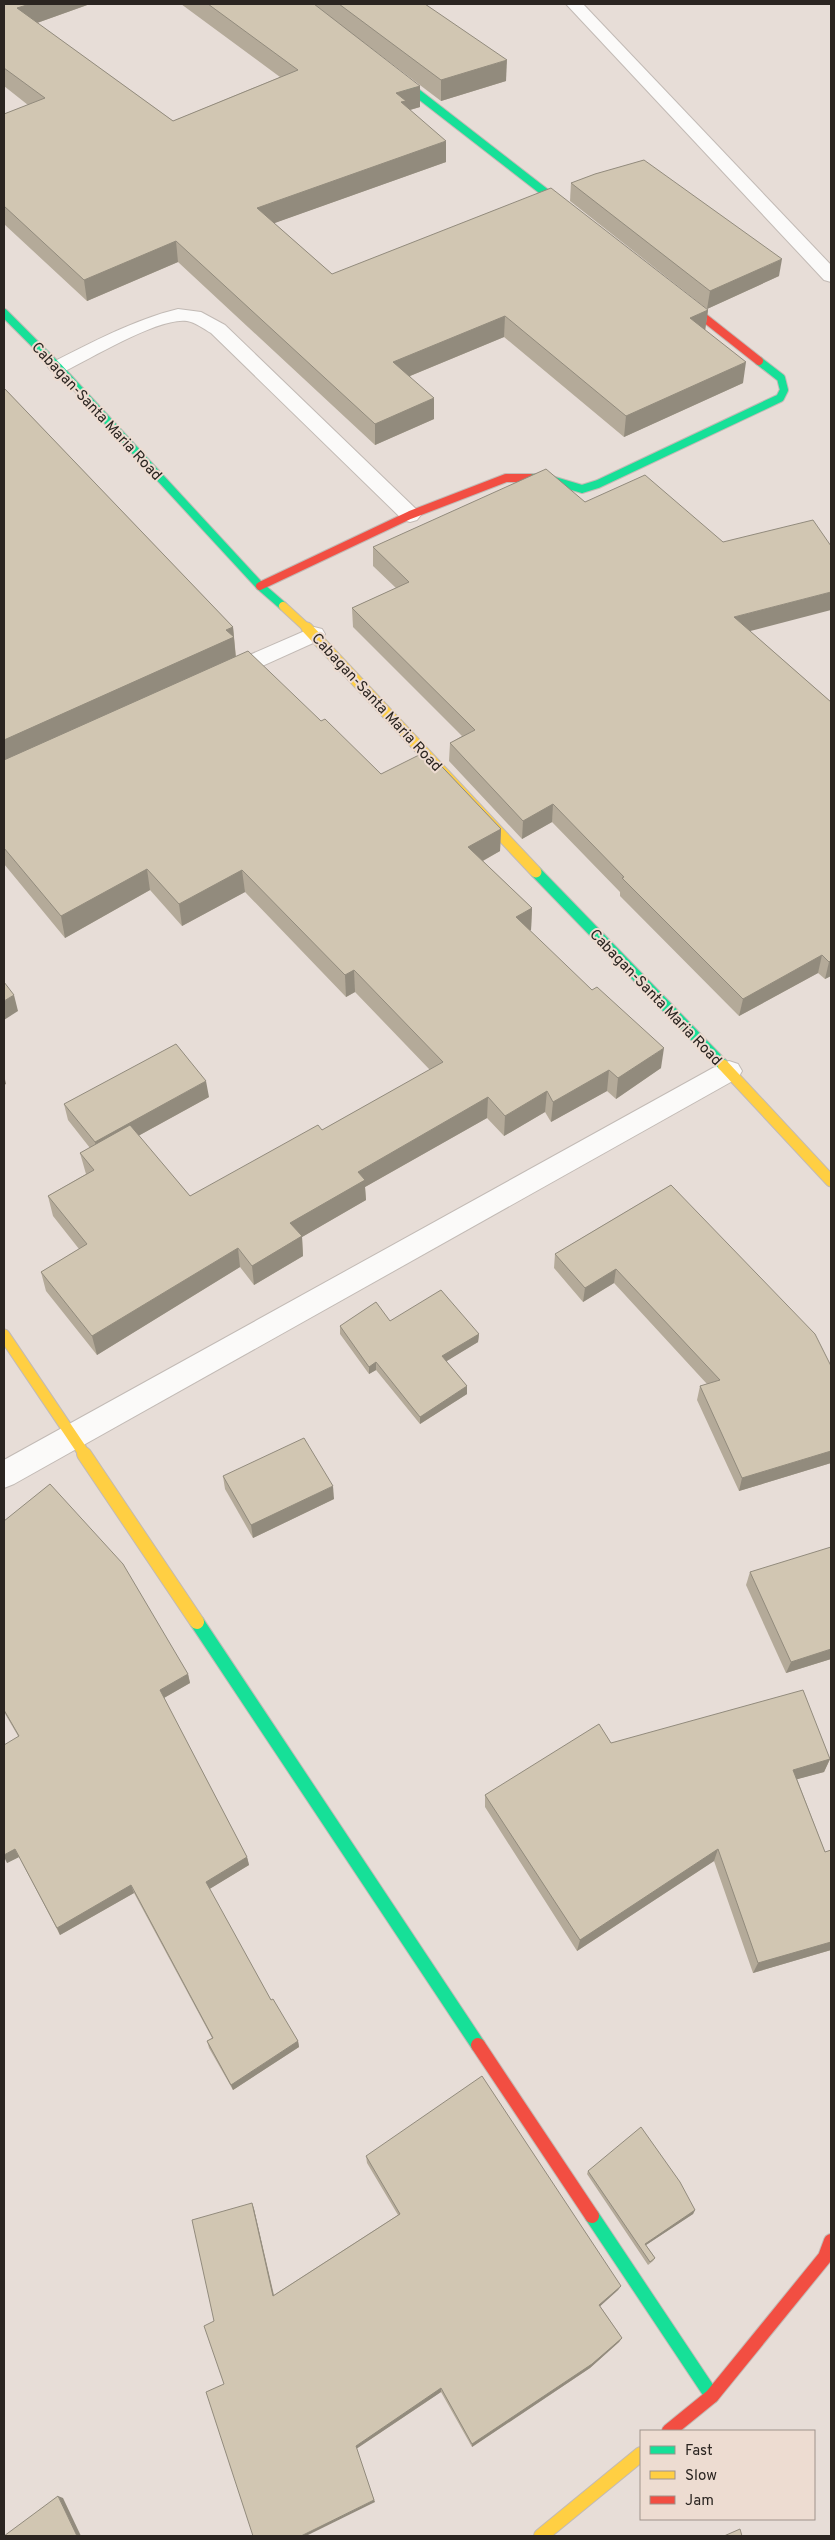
<svg xmlns="http://www.w3.org/2000/svg" width="835" height="2540" font-family="Overpass,sans-serif">
<style>
.lines{fill:none;stroke-linecap:round;stroke-linejoin:round}
.street-casing{stroke:#c2bab5;stroke-width:2}
.fast-far2-casing{stroke:#c2bab5;stroke-width:10}
.fast-far1-casing{stroke:#c2bab5;stroke-width:13}
.fast-casing{stroke:#c2bab5;stroke-width:16}
.slow-far2-casing{stroke:#c2bab5;stroke-width:10}
.slow-far1-casing{stroke:#c2bab5;stroke-width:13}
.slow-casing{stroke:#c2bab5;stroke-width:16}
.jam-far1-casing{stroke:#c2bab5;stroke-width:10}
.jam-casing{stroke:#c2bab5;stroke-width:16}
.street{fill:#fbfaf9;fill-rule:evenodd}
.fast-far2{stroke:#16e098;stroke-width:8}
.fast-far1{stroke:#16e098;stroke-width:11}
.fast{stroke:#16e098;stroke-width:14}
.slow-far2{stroke:#ffcf43;stroke-width:8}
.slow-far1{stroke:#ffcf43;stroke-width:11}
.slow{stroke:#ffcf43;stroke-width:14}
.jam-far1{stroke:#f24e42;stroke-width:8}
.jam{stroke:#f24e42;stroke-width:14}
.wall{fill:#b4aa99}
.shaded-wall{fill:#928b7d}
.building{fill:#d1c6b2;stroke:#928b7d}
.labels{text-anchor:middle;stroke-width:4;stroke-linejoin:round;paint-order:stroke}
.street-label{font-size:15px;fill:#2b2521;stroke:#eddcd1}
</style>
<rect width="100%" height="100%" fill="#e7ddd7"/>
<g class="lines">
<g class="street-casing">
<g id="street">
<polygon points="566,4 583,4 831,265 831,282 824,280"/>
<path d="M178 309 201 312 225 325 417 510 421 515 417 520 410 522 403 520 211 333C204 329 195 322 187 321 159 317 92 358 65 371H51L48 367 51 363C93 342 133 320 178 309Z"/>
<polygon points="314,627 322,629 325,634 322,639 231,680 223,683 215,680 212,675 215,670"/>
<polygon points="729,1061 738,1064 742,1071 738,1078 14,1484 4,1488 4,1460 720,1064"/>
</g>
</g>
<g class="fast-far2-casing">
<g id="fast-far2">
<polyline points="390,72 573,214"/>
<polyline points="4,313 58,367 260,586 283,606"/>
<polyline points="530,478 545,478 582,489 598,484 780,398 784,390 781,378 759,361"/>
</g>
</g>
<g class="fast-far1-casing">
<polyline id="fast-far1" points="536,872 723,1065"/>
</g>
<g class="fast-casing">
<g id="fast">
<polyline points="197,1622 478,2045"/>
<polyline points="592,2216 712,2396"/>
</g>
</g>
<g class="slow-far2-casing">
<polyline id="slow-far2" points="283,606 308,629"/>
</g>
<g class="slow-far1-casing">
<g id="slow-far1">
<polyline points="307,628 536,872"/>
<polyline points="723,1065 831,1181"/>
<polyline points="4,1335 85,1455"/>
</g>
</g>
<g class="slow-casing">
<g id="slow">
<polyline points="84,1454 197,1622"/>
<polyline points="541,2536 641,2454"/>
</g>
</g>
<g class="jam-far1-casing">
<g id="jam-far1">
<polyline points="678,297 759,361"/>
<polyline points="260,586 410,515 506,478 530,478"/>
</g>
</g>
<g class="jam-casing">
<g id="jam">
<polyline points="478,2045 592,2216"/>
<polyline points="669,2431 712,2396 825,2257 831,2241"/>
</g>
</g>
<use href="#street" class="street"/>
<use href="#fast-far2" class="fast-far2"/>
<use href="#fast-far1" class="fast-far1"/>
<use href="#fast" class="fast"/>
<use href="#slow-far2" class="slow-far2"/>
<use href="#slow-far1" class="slow-far1"/>
<use href="#slow" class="slow"/>
<use href="#jam-far1" class="jam-far1"/>
<use href="#jam" class="jam"/>
</g>
<g class="wall">
<polygon points="4,4 90,4 37,23 173,121 280,77 181,4 425,4 506,81 441,101 363,42 420,107 410,110 446,162 274,223 332,274 708,310 705,330 743,383 624,437 504,337 410,376 434,419 375,445 178,262 87,301 4,224 4,114 28,105 4,86"/>
<polygon points="571,183 779,276 707,309 570,201"/>
<polygon points="4,388 233,627 236,657 321,721 381,774 501,829 500,851 483,861 532,908 531,930 529,930 661,1068 616,1099 607,1091 551,1122 545,1112 504,1136 487,1118 365,1187 366,1200 302,1237 303,1256 254,1285 240,1267 97,1355 46,1291 41,1272 79,1249 53,1216 48,1196 86,1174 80,1153 90,1148 68,1120 64,1104 209,1097 138,1136 190,1196 322,1130 430,1070 355,992 346,997 245,892 182,926 150,890 65,938 4,864"/>
<polygon points="585,502 750,631 831,702 831,976 825,979 818,973 739,1016 620,896 620,892 552,822 522,839 449,761 450,743 462,736 353,627 352,608 396,588 373,566 373,547"/>
<polygon points="671,1185 831,1366 831,1463 739,1491 697,1400 700,1386 707,1384 614,1283 583,1302 554,1268 555,1254"/>
<polygon points="390,1321 479,1334 478,1342 446,1361 467,1386 467,1394 420,1424 376,1370 369,1374 340,1334 340,1326"/>
<polygon points="223,1476 334,1499 253,1538 225,1489"/>
<polygon points="4,1521 188,1674 190,1683 164,1698 247,1857 249,1865 209,1889 271,2000 298,2041 299,2047 233,2090 209,2048 207,2041 212,2038 134,1893 60,1935 19,1857 7,1863 18,1736 4,1712"/>
<polygon points="750,1572 831,1659 786,1673 746,1585"/>
<polygon points="830,1759 824,1772 797,1779 825,1852 831,1850 831,1950 753,1973 714,1861 577,1951 485,1807 485,1795"/>
<polygon points="366,2156 621,2286 618,2290 600,2306 622,2338 619,2342 590,2368 472,2447 441,2392 356,2449 375,2502 224,2384 252,2203 254,2209 274,2295 398,2215 367,2163"/>
<polygon points="588,2171 695,2210 693,2214 646,2245 655,2258 653,2261 648,2265 587,2174"/>
</g>
<g class="shaded-wall">
<polygon points="30,4 90,4 20,29 17,8"/>
<polygon points="507,60 506,81 441,101 441,80"/>
<polygon points="420,86 420,107 406,111 396,93"/>
<polygon points="446,141 446,162 258,229 257,208"/>
<polygon points="176,241 178,262 87,301 84,280"/>
<polygon points="782,259 779,276 707,309 710,291"/>
<polygon points="708,310 705,331 690,318"/>
<polygon points="505,316 504,337 393,383 393,362"/>
<polygon points="746,362 743,383 624,437 626,416"/>
<polygon points="434,398 434,419 375,445 375,424"/>
<polygon points="831,592 831,610 731,636 734,617"/>
<polygon points="233,627 236,660 4,764 4,740"/>
<polygon points="553,804 552,822 522,839 523,821"/>
<polygon points="501,829 500,851 468,869 468,847"/>
<polygon points="147,869 150,890 65,938 61,916"/>
<polygon points="242,870 245,892 182,926 179,904"/>
<polygon points="532,908 531,930 515,939 516,917"/>
<polygon points="822,955 818,973 739,1016 743,999"/>
<polygon points="831,960 831,976 825,979 829,962"/>
<polygon points="354,970 355,992 346,997 345,975"/>
<polygon points="14,995 18,1011 4,1020 4,1001"/>
<polygon points="664,1048 661,1068 616,1099 618,1078"/>
<polygon points="609,1070 607,1091 551,1122 553,1102"/>
<polygon points="4,1075 6,1084 4,1085"/>
<polygon points="206,1081 209,1097 98,1158 95,1142"/>
<polygon points="547,1091 545,1112 504,1136 505,1116"/>
<polygon points="488,1097 487,1118 365,1187 366,1200 302,1237 303,1256 254,1285 252,1266 290,1223 358,1172"/>
<polygon points="238,1248 240,1267 97,1355 92,1336"/>
<polygon points="616,1269 614,1283 583,1302 585,1288"/>
<polygon points="479,1334 478,1342 442,1364 442,1356"/>
<polygon points="376,1362 376,1370 369,1374 369,1367"/>
<polygon points="467,1386 467,1394 420,1424 420,1417"/>
<polygon points="831,1451 831,1463 739,1491 742,1478"/>
<polygon points="333,1486 334,1499 253,1538 251,1525"/>
<polygon points="831,1649 831,1659 786,1673 791,1662"/>
<polygon points="188,1674 190,1683 162,1699 160,1690"/>
<polygon points="830,1759 824,1772 787,1782 793,1770"/>
<polygon points="15,1849 19,1857 7,1863 4,1857 4,1855"/>
<polygon points="718,1849 714,1861 577,1951 580,1940"/>
<polygon points="247,1857 249,1865 208,1890 206,1882"/>
<polygon points="131,1885 134,1893 60,1935 57,1928"/>
<polygon points="831,1942 831,1950 753,1973 758,1963"/>
<polygon points="298,2041 299,2047 233,2090 231,2085"/>
<polygon points="252,2203 254,2209 275,2301 273,2296"/>
<polygon points="695,2210 693,2214 643,2247 645,2244"/>
<polygon points="621,2286 618,2290 597,2309 599,2305"/>
<polygon points="622,2338 619,2342 590,2368 472,2447 472,2444"/>
<polygon points="441,2388 441,2392 356,2449 356,2446"/>
<polygon points="58,2496 63,2498 81,2536 77,2536"/>
<polygon points="374,2500 375,2502 306,2536 301,2536"/>
</g>
<g class="building">
<polygon points="4,4 30,4 17,8 173,121 298,70 208,4 314,4 420,86 396,93 406,101 401,102 446,141 257,208 332,274 551,188 708,310 690,318 746,362 626,416 505,316 393,362 434,398 375,424 176,241 84,280 4,206 4,114 45,98 4,68"/>
<polygon points="339,4 425,4 507,60 441,80"/>
<polygon points="644,160 782,259 710,291 571,183 595,174"/>
<polygon points="4,388 233,627 226,630 234,637 4,740"/>
<polygon points="546,469 585,502 645,475 723,542 813,520 831,546 831,592 734,617 831,702 831,960 829,962 822,955 743,999 622,878 624,877 553,804 523,821 450,743 475,730 352,608 409,582 373,547"/>
<polygon points="248,651 321,721 325,719 381,774 427,751 501,829 468,847 532,908 516,917 592,990 597,987 664,1048 618,1078 609,1070 553,1102 547,1091 505,1116 488,1097 358,1172 365,1180 290,1223 302,1236 252,1266 238,1248 92,1336 41,1272 87,1244 48,1196 94,1170 80,1153 130,1125 190,1196 318,1125 322,1130 443,1062 354,970 345,975 242,870 179,904 147,869 61,916 4,848 4,760"/>
<polygon points="4,982 14,995 4,1001"/>
<polygon points="176,1044 206,1081 95,1142 64,1104"/>
<polygon points="671,1185 815,1334 831,1366 831,1451 742,1478 700,1386 720,1380 616,1269 585,1288 555,1254"/>
<polygon points="441,1290 479,1334 442,1356 467,1386 420,1417 376,1362 369,1367 340,1326 376,1302 390,1321"/>
<polygon points="304,1438 333,1486 251,1525 223,1476"/>
<polygon points="50,1484 123,1564 188,1674 160,1690 247,1857 206,1882 271,2000 273,1999 298,2041 231,2085 207,2041 213,2038 131,1885 57,1928 15,1849 4,1855 4,1745 19,1736 4,1710 4,1521"/>
<polygon points="831,1547 831,1649 791,1662 750,1572"/>
<polygon points="803,1690 830,1759 793,1770 825,1852 831,1850 831,1942 758,1963 718,1849 580,1940 485,1795 599,1724 611,1743"/>
<polygon points="482,2076 621,2286 599,2305 622,2338 592,2364 472,2444 441,2388 356,2446 374,2500 301,2536 253,2536 206,2392 224,2384 204,2326 214,2321 192,2220 252,2203 273,2296 400,2214 366,2156"/>
<polygon points="641,2127 680,2182 695,2210 645,2244 655,2258 650,2262 588,2171"/>
<polygon points="58,2496 77,2536 4,2536"/>
<polygon points="740,2529 742,2536 724,2536"/>
</g>
<g class="labels">
<g class="street-label">
<text transform="translate(97 411) rotate(47)" y="5">Cabagan-Santa Maria Road</text>
<text transform="translate(377 702) rotate(47)" y="5">Cabagan-Santa Maria Road</text>
<text transform="translate(656 997) rotate(46)" y="5">Cabagan-Santa Maria Road</text>
</g>
</g>
<rect width="835" height="2540" fill="none" stroke="#2b2521" stroke-width="10"/>
<rect x="640" y="2430" width="175" height="90" fill="#eddcd1" stroke="#9f938b"/>
<rect x="650" y="2446" width="25" height="8" fill="#16e098" stroke="#9f938b"/>
<text x="685" y="2455" font-size="15" fill="#2b2521">Fast</text>
<rect x="650" y="2471" width="25" height="8" fill="#ffcf43" stroke="#9f938b"/>
<text x="685" y="2480" font-size="15" fill="#2b2521">Slow</text>
<rect x="650" y="2496" width="25" height="8" fill="#f24e42" stroke="#9f938b"/>
<text x="685" y="2505" font-size="15" fill="#2b2521">Jam</text>
</svg>
